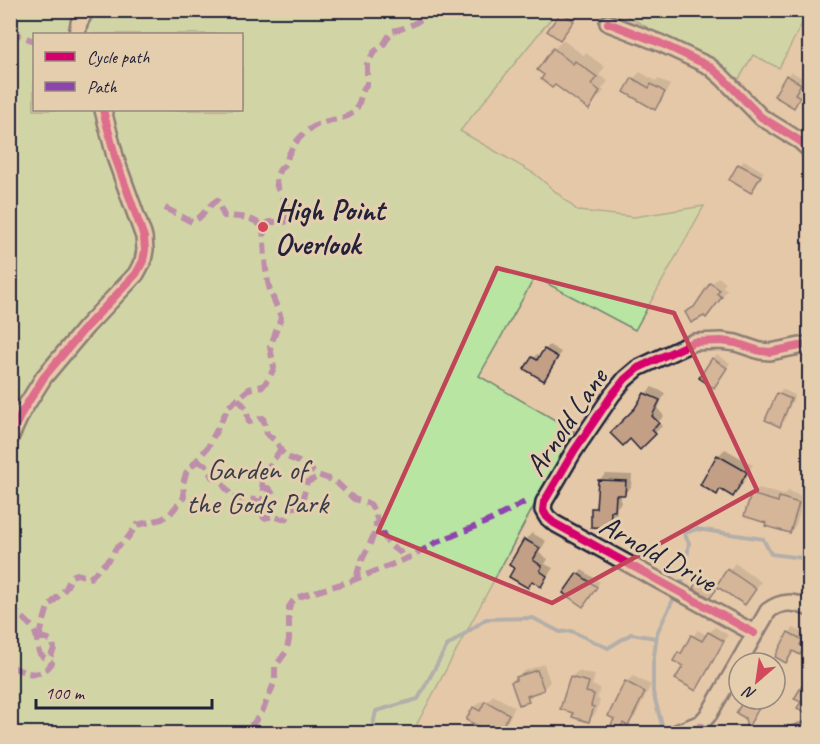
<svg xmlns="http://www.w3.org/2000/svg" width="820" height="744" font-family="Caveat,sans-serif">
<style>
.green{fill:#b9e5a3;stroke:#6e846f;stroke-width:1.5;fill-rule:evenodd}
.shadow{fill:#0003}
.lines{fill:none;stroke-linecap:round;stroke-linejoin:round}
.stream{stroke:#758fac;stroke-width:4}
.building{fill:#c39f86;stroke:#22223b;stroke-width:1.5}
.minor-casing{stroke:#22223b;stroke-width:20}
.minor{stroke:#e5ceae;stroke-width:15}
.quiet{stroke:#8e44ad;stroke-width:6;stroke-dasharray:12 6;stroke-linecap:butt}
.cycleway-casing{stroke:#e5ceae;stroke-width:11}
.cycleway{stroke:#d6006c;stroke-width:8}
.marked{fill:none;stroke:#c04558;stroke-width:4.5;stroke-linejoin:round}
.poi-dot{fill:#d1495b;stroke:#e5ceae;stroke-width:2}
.labels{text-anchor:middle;stroke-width:6;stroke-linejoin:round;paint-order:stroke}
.poi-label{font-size:30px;font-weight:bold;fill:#22223b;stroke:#e5ceae;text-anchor:start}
.street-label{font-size:30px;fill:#22223b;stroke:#e5ceae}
.park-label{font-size:30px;fill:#393f4b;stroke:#e5ceae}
</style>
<rect width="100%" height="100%" fill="#e5c8a7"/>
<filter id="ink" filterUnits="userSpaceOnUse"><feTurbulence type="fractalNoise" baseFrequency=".0167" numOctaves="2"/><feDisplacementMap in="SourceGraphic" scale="12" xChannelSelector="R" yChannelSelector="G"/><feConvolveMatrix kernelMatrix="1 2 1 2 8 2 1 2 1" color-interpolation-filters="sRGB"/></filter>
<g filter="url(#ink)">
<g class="green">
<polygon points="809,10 779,68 753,55 739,79 618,11"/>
<path d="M10 11H557L460 131 535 174 578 211 634 217 704 206 635 330 535 277 479 376 574 431 412 733H11ZM34 34H242V110H34Z"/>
</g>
<g class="shadow">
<polygon points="565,10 569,10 577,16 564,34 549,30"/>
<polygon points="563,40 583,55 586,53 605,67 599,75 608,81 602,89 604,91 589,108 554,49"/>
<polygon points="640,72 656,81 659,79 670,85 662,101 655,108 633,79"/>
<polygon points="792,72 804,79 798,89 803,92 794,106 787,76"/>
<polygon points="744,160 764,172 751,191 731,180"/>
<polygon points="718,277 726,283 723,286 727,290 713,309 687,312 699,302 705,292"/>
<polygon points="549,345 561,352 544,379 533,358 537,354 541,356"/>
<polygon points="717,355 730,363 718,382 713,359"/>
<polygon points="652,387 665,393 658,409 664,416 658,422 662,426 640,448 637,409 645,394"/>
<polygon points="782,389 795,395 784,421 779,425 778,394"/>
<polygon points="725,449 753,465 740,488 733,495 721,488 717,493 718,456"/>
<polygon points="606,474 632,475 631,487 624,494 621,493 621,503 617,507 616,520 609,527 593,509 598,504 599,480"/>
<polygon points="759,488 784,495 788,491 805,497 796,525 789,532 768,522 746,515 752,494"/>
<polygon points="532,533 546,541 539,553 548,559 545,564 553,568 541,585 533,580 527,586 525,540"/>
<polygon points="735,563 761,582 745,604 718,586 714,592 701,579 705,575 719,585"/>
<polygon points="582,570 600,582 587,601 578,574"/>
<polygon points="715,627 728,635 701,684 696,689 679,653 698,630 707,635"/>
<polygon points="794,628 806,635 803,640 808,643 800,653 794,650 786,661 789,633"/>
<polygon points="544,664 550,682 543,689 534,692 528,701 513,682 524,671"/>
<polygon points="578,671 595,675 592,685 600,688 597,699 600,700 596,713 589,720 571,677"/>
<polygon points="633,676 651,685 635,717 628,724 625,722 620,727 626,682"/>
<polygon points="493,695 515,707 508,721 493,732 474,708 481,701 486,703"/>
<polygon points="747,699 765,699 748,726 744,702"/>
<polygon points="810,719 810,734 794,734 792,727 797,722"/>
</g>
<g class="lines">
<g class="stream">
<polyline points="682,583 684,578 689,543 684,533 697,529 763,539 771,554 810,559"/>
<polyline points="663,729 653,692 653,664 657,633 673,600"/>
<polyline points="371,734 376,711 418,699 447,646 486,619 533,618 560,632 571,631 608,648 631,634 656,638"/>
</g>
</g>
<g class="building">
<polygon points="561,12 574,21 560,40 547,31"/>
<polygon points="553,48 573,64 575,61 597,77 591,84 600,91 589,110 555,85 552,88 541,79 544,75 537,70"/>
<polygon points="786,75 801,84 795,94 800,97 794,108 774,96"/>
<polygon points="632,78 649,88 651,84 665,92 655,110 624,92"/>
<polygon points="738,164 761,176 751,193 729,180"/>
<polygon points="710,283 720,290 717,294 722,297 706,318 704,316 691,323 685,312 694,307"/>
<polygon points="544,349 558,357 544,381 524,369 532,357 537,360"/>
<polygon points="712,358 727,368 714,388 699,378"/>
<polygon points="644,393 660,400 652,416 659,423 652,430 656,434 640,450 630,439 623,446 610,433 635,408"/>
<polygon points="777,393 791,399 780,427 765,420"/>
<polygon points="717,455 747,472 733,497 720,489 717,495 700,485"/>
<polygon points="598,480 626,481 625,495 616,495 615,511 611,511 610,528 591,527 591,508 596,508"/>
<polygon points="751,494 778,502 779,497 799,503 790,533 765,526 766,523 744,516"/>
<polygon points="524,539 540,548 533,560 542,566 540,571 547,576 541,587 532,581 528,588 509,577 514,568 509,565"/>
<polygon points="727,569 756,589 745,605 716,586"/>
<polygon points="577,573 597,587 583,607 563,593"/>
<polygon points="699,578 716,590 710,598 693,588"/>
<polygon points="708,632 724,641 696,691 675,679 683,666 673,661 678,652 681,654 691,635 702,641"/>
<polygon points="788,632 803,640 800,645 805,647 800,655 793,651 786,663 775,657"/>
<polygon points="537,670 544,690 527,696 529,702 519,705 511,682 516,680 516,677"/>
<polygon points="810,672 810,715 797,708 801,702 794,699"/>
<polygon points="570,677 589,682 586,692 594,694 591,706 594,707 589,722 572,717 573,713 560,709"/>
<polygon points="625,681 645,692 628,726 623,723 620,729 611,725 614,719 608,716"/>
<polygon points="750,699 755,699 762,703 747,729 745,718 736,713 743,701 747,704"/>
<polygon points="485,701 509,714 501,729 497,727 493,734 466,720 473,707 480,711"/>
<polygon points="806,722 809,734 775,734 775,730"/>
</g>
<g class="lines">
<g class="minor-casing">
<g id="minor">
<polyline points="608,23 660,43 709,66 722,77 761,117 800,141 810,150"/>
<polyline points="77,34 79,23 86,10"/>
<polyline points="10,438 22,412 44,377 86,327 136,274 143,261 145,250 144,237 116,160 103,110"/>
<polyline points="754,633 554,523 547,517 543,510 544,502 574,451 612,395 625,379 638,368 694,342 721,341 736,343 760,351 770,352 810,344"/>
<path d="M674 734 701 723 709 714 768 611C782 600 793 602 810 608"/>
</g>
</g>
<use href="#minor" class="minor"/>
<g class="quiet">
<polyline points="10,31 34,41"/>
<path d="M165 208 192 222C204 217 206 207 217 200L224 216C239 217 250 215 263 227L269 222H285C294 197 268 193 279 171 283 164 281 171 285 164 288 161 287 155 290 152 297 138 309 127 324 122 333 119 346 119 354 112 362 103 359 92 367 84V64L374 52 384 44 392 31C409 28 419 22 432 10"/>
<path d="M238 399 246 408 249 422 263 418 267 434 277 442 281 451 287 457 299 462 318 475 335 481 354 499 370 504C381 521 380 543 400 552L404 560"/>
<polyline points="281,449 261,478 264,494 260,509 264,518 273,516 282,519 287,518 290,508 301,506 307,482 321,476"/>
<path d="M197 461 206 465 212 477 220 480C224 487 229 491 232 498L255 500 260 502"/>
<path d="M264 489 268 488C279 498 272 505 270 517"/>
<path d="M357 578C358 558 376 542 376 522"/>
<path d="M10 605C17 613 25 619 31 626 41 638 35 647 40 654 43 658 49 660 52 663 40 679 27 674 10 666"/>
<path d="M39 638 48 607 66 588 72 576 77 574 90 578 109 559 116 548 126 540 137 525 162 519 170 514 184 497 183 484 186 473 208 447 229 406 249 389 263 386 269 378 274 368 270 347 281 318C278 308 273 299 270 290 264 270 265 248 263 227"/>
<polyline points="39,638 46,638 53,642 54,649 49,660"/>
<polyline points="234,734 253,724 262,712 275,681 275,667 286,652 289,640 289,607 295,598 351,581 413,556 435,543 491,520 527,501"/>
<polyline points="700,734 701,723"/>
</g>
<g class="cycleway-casing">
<g id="cycleway">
<polyline points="608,23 660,43 709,66 722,77 761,117 800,141 810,150"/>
<polyline points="10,438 22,412 44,377 86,327 136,274 143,261 145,250 144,237 116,160 103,110"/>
<polyline points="754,633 554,523 547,517 543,510 544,502 574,451 612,395 625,379 638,368 694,342 721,341 736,343 760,351 770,352 810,344"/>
</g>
</g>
<use href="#cycleway" class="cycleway"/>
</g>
</g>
<path d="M0 0H820V744H0ZM497 268 674 313 757 490 552 603 378 532Z" fill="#e5c8a7" fill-opacity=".55" fill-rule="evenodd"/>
<path class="marked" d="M497 268 674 313 757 490 552 603 378 532Z"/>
<circle class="poi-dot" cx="263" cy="227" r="6"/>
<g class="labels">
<g class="poi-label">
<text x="275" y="220">High Point<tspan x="275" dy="34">Overlook</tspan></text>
</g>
<g class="street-label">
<text transform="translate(566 422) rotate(-56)" y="10">Arnold Lane</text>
<text transform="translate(658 553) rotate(29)" y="10">Arnold Drive</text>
</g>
<g class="park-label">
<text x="257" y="479">Garden of<tspan x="257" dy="34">the Gods Park</tspan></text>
</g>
</g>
<rect width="820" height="744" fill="none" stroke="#e5ceae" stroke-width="36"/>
<rect x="18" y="18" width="784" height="708" fill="none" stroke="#22223b" stroke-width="2" filter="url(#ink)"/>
<rect x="33" y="33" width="210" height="78" fill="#e5ceae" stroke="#978980" stroke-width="1.5"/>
<rect x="45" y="52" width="30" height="9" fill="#d6006c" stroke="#978980" stroke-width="1.5"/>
<text x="87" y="63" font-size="18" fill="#22223b">Cycle path</text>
<rect x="45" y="82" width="30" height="9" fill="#8e44ad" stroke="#978980" stroke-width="1.5"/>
<text x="87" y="93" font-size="18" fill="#22223b">Path</text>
<g transform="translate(757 681) rotate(209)"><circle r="28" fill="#e5ceae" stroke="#978980" stroke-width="1.5"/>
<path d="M0-4.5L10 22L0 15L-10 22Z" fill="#d1495b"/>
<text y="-9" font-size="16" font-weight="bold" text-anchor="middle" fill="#22223b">N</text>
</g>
<path d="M36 699v9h176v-9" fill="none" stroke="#22223b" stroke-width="3"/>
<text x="45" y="699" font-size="18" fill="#22223b" stroke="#e5ceae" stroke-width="4.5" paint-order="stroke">100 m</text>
</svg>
